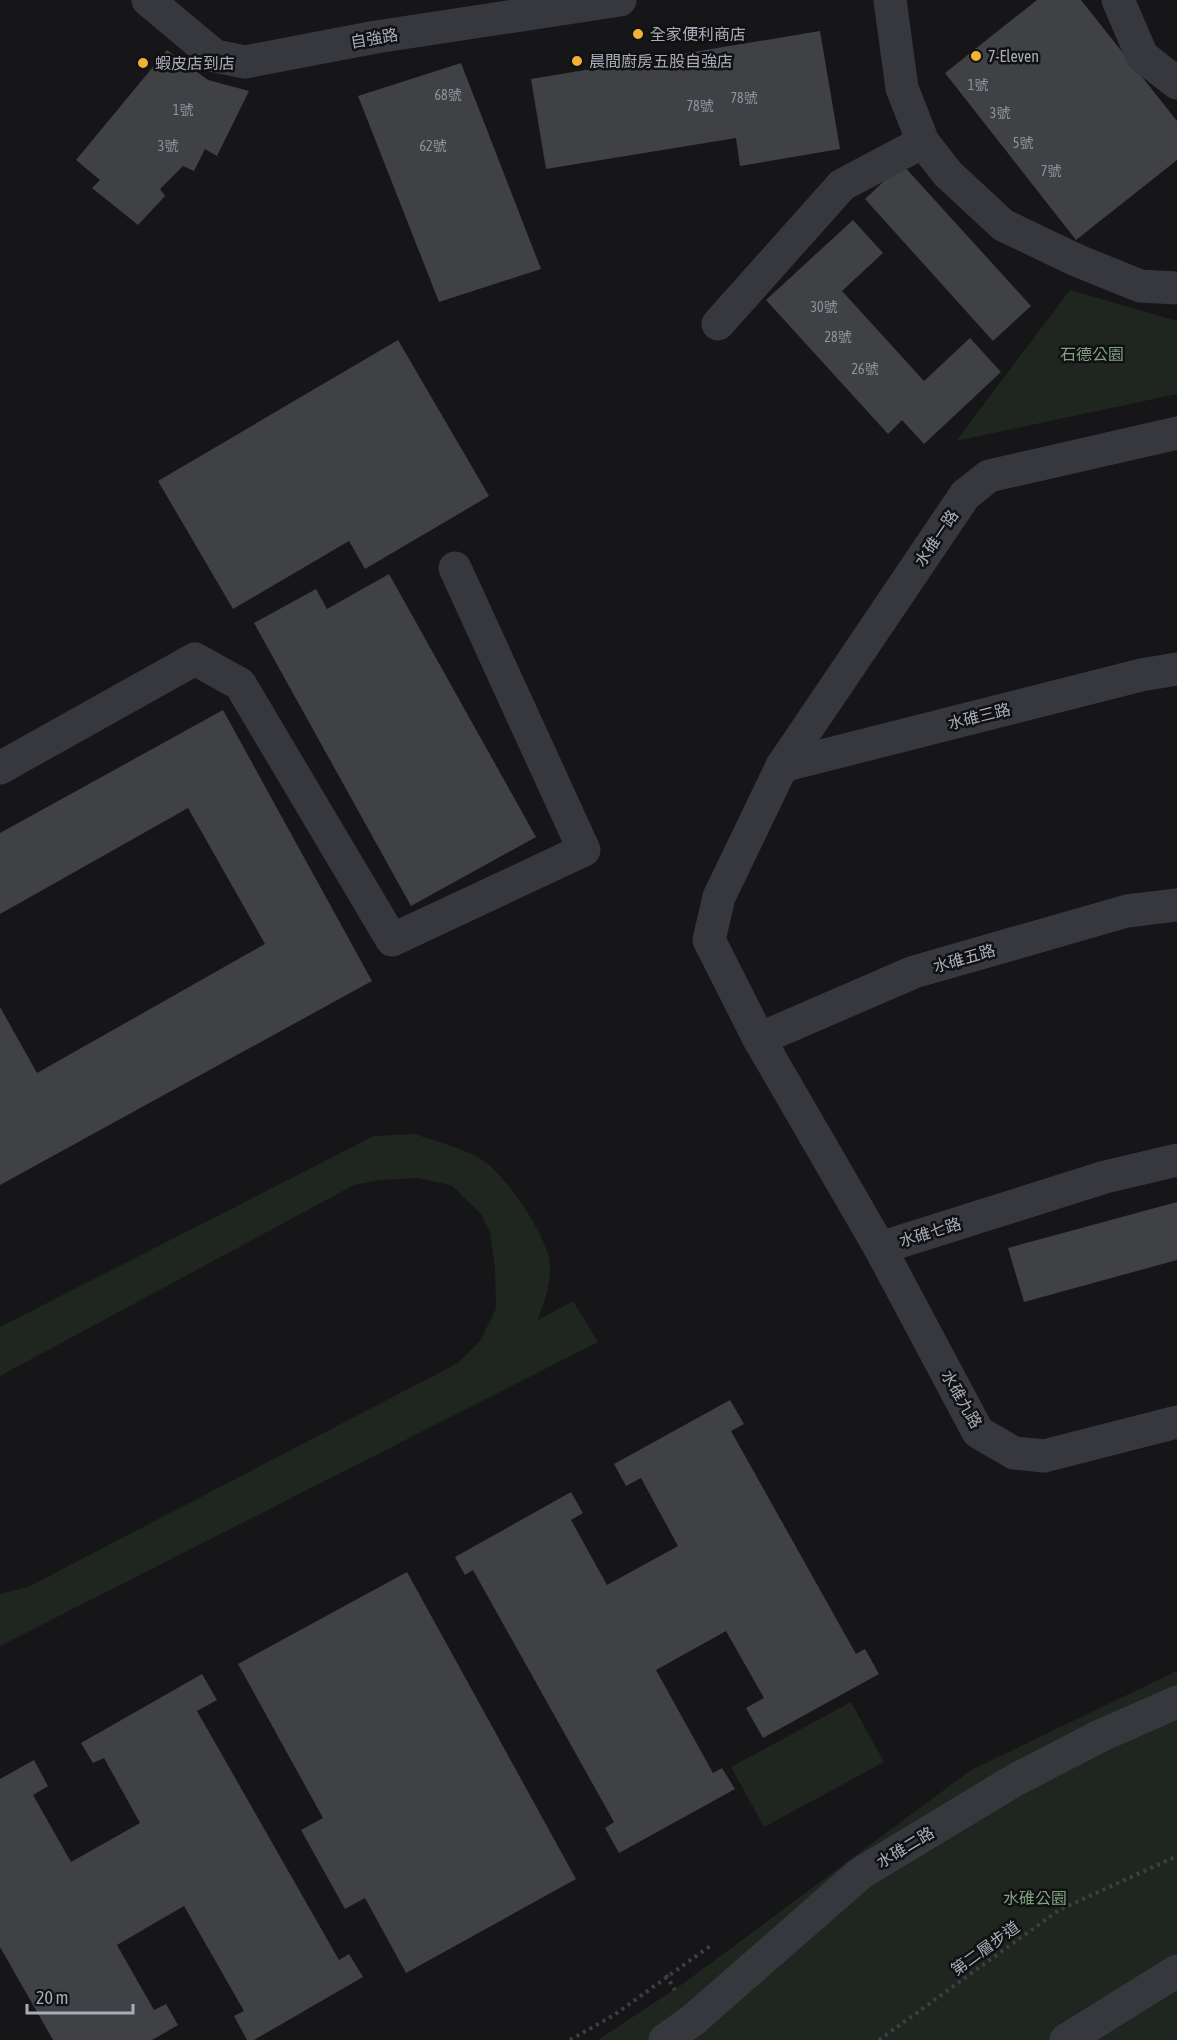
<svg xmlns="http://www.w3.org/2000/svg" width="1177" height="2040" font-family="'Asap Condensed','Noto Sans TC',sans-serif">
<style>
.green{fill:#1e261f}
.building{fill:#404145}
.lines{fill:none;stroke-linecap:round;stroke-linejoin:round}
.path{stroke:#3d3f44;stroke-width:4;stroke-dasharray:3 4.5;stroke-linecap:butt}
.minor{stroke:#37383d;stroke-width:33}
.poi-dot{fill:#f2b134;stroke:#111113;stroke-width:2}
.labels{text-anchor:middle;stroke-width:5;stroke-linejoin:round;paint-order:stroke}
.number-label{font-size:14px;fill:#8e929b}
.poi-label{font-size:16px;fill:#a8adb8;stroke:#111113;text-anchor:start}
.street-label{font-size:16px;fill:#a8adb8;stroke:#111113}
.park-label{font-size:16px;fill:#7fa381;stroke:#111113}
</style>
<rect width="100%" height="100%" fill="#161618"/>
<g class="green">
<polygon points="1070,290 1177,321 1177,394 956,441"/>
<path d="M415 1134C437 1142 469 1149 488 1164 509 1182 550 1239 550 1266 551 1285 544 1302 538 1320L573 1301 598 1342 0 1646V1594L28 1587 458 1363 480 1341 496 1309 495 1268 490 1232 481 1214 451 1185 418 1178 381 1180 354 1185 0 1376V1327L374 1136Z"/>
<polygon points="1177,1671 1177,2040 598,2040 684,1983 971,1770"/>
<polygon points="851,1702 884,1762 764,1827 731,1767"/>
</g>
<g class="building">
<polygon points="1037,0 1081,0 1177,121 1177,160 1076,240 945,73"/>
<polygon points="820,31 840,149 740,166 736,138 546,169 531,79"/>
<polygon points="167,50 208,80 249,91 217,156 205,149 194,171 183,166 160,189 165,196 138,225 92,188 100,180 76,160"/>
<polygon points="461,63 541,269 439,302 358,96"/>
<polygon points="902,164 1031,306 993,341 865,199"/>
<polygon points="853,220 883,253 842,291 924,381 970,338 1001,372 924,444 902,420 888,434 766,300"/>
<polygon points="398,340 489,496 365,569 349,541 233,609 158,481"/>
<polygon points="389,574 536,837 411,906 254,623 316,589 327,609"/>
<polygon points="223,710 372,981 0,1185 0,1007 37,1073 265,944 188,808 0,914 0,833"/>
<polygon points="1177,1202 1177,1260 1024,1302 1008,1248"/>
<polygon points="730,1400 744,1424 731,1431 856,1654 865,1649 879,1674 763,1738 746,1708 764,1698 726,1631 656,1670 713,1773 722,1768 735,1789 619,1853 605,1828 614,1822 473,1570 465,1575 455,1557 571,1492 583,1513 571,1520 607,1585 678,1546 641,1478 626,1486 614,1464"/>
<polygon points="407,1572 576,1879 406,1973 365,1898 345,1909 301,1830 323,1818 238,1664"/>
<polygon points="202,1674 217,1700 197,1711 339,1960 349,1954 363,1977 254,2040 247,2040 234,2016 244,2011 184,1906 117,1945 154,2010 166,2004 178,2025 152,2040 53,2040 0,1947 0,1779 34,1760 48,1786 33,1795 71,1862 140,1823 104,1758 93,1763 81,1743"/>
</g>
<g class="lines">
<g class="path">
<polyline points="666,1975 675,1990"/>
<polyline points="570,2040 614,2015 713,1944"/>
<polyline points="879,2040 1059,1910 1177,1856"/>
</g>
<g class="minor">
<polyline points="148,0 215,56 245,62 376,37 620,0"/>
<polyline points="890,0 902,88 923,142 948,174 1003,225 1076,260 1140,286 1177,288"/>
<polyline points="1118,0 1142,56 1177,83"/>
<polyline points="718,324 842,185 923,142"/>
<polyline points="1177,433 989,476 965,495 782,766 719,897 709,940 759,1039 880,1248 978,1432 1014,1453 1044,1456 1177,1422"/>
<polyline points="782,766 1141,675 1177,669"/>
<polyline points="0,768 195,659 240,684 392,940 584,850 455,568"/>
<polyline points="759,1039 914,972 1127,911 1177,905"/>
<polyline points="880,1248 1105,1177 1177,1160"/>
<polyline points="665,2040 693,2020 861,1873 1015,1780 1100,1736 1177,1702"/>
<polyline points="1066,2040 1177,1971"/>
</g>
</g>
<g class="poi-dot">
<circle cx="638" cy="34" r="6"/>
<circle cx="976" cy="56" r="6"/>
<circle cx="577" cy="61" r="6"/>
<circle cx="143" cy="63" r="6"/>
</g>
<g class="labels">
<g class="number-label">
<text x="978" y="90">1號</text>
<text x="448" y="100">68號</text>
<text x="744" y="103">78號</text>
<text x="700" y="111">78號</text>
<text x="183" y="115">1號</text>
<text x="1000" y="118">3號</text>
<text x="1023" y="148">5號</text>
<text x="168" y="151">3號</text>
<text x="433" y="151">62號</text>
<text x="1051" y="176">7號</text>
<text x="824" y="312">30號</text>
<text x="838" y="342">28號</text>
<text x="865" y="374">26號</text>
</g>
<g class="poi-label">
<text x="650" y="40">全家便利商店</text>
<text x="988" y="62">7-Eleven</text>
<text x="589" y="67">晨間廚房五股自強店</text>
<text x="155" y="69">蝦皮店到店</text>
</g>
<g class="street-label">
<text transform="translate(374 38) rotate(-10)" y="6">自強路</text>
<text transform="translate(936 538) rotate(-56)" y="6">水碓一路</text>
<text transform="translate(979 716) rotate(-14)" y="6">水碓三路</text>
<text transform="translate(964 958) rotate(-16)" y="6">水碓五路</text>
<text transform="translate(930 1232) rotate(-17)" y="6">水碓七路</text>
<text transform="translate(962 1399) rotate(60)" y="6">水碓九路</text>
<text transform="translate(905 1847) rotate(-31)" y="6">水碓二路</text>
<text transform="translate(985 1948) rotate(-36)" y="6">第二層步道</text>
</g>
<g class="park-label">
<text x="1092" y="360">石德公園</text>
<text x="1035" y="1904">水碓公園</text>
</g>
</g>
<path d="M27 2004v9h106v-9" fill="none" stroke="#a8adb8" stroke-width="3"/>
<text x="36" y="2004" font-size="18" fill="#a8adb8" stroke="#111113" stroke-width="4.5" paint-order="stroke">20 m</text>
</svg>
